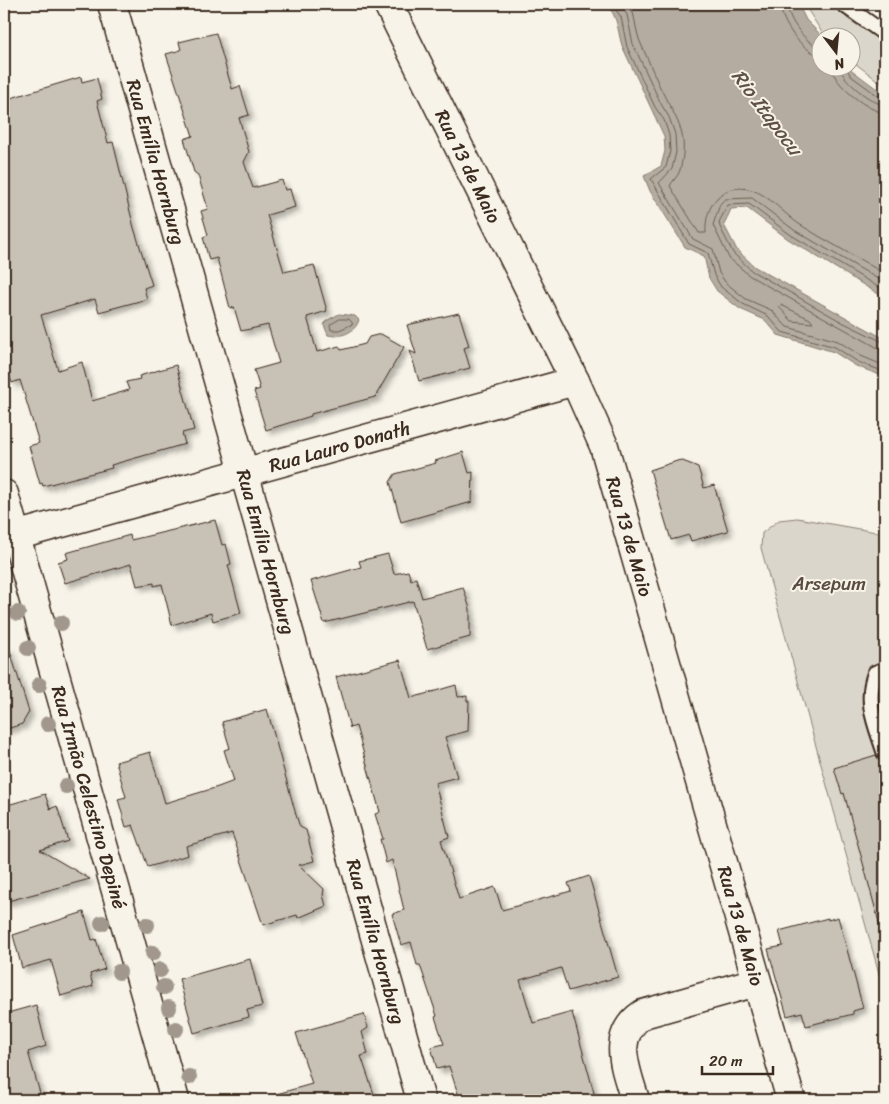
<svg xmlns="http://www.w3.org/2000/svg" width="889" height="1104" font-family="Sriracha,sans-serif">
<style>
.green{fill:#dbd6cb;stroke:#8b8074}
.water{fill:#b4aca0;stroke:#84786c}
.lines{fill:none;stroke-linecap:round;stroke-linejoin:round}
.shore{stroke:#6b5e52;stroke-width:1}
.building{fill:#c8c1b6;stroke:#3b2a1e;filter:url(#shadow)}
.lane-casing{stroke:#3b2a1e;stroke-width:18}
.street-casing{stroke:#3b2a1e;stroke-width:31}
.secondary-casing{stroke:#3b2a1e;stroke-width:31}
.lane{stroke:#f7f3e8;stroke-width:14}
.street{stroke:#f7f3e8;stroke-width:28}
.secondary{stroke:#f7f3e8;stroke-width:28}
.tree{fill:#a1978c}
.labels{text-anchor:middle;stroke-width:4;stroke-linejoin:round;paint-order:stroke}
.street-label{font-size:19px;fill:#3b2a1e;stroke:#f7f3e8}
.park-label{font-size:19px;fill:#5b4c41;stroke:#f7f3e8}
.water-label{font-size:20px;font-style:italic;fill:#5f5145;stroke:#f7f3e8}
</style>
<defs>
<filter id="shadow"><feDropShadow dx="4.5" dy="4.5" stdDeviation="2.5" flood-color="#0004"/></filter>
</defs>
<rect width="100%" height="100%" fill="#f7f3e8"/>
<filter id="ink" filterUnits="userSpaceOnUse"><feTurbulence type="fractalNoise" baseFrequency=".02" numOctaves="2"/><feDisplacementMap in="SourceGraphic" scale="10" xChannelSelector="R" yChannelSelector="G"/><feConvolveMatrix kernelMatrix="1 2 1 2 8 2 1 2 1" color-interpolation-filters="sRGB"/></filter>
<g filter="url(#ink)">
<g class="green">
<polygon points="804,4 832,4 848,19 885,42 885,86 852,61 852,38 825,37"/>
<polygon points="797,518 876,532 885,530 885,995 761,548 762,533 779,520"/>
</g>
<g class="water">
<path d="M604 4H798L806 20 823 37 822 68H849L885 95V298L788 239 747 208 731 209 724 225 737 250 755 267 885 339V377L856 366 834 352 778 335 765 320 740 309 717 291 709 278 704 256 685 247 650 191 644 176 661 166 665 151 664 136 623 48C617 33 619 13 604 4Z"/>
<path d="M339 314 355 316 359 320C355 333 340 338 328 335L324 325 326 321Z"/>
</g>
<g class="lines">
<g class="shore">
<polyline points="612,4 621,17 627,47 655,107 664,120 669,135 670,151 666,167 651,179 689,244 708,253 714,275 721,287 743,304 768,316 782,332 835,347 858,362 885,372"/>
<polyline points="621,4 627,15 633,44 661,104 669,117 675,134 676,152 672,169 659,183 693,239 713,249 719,273 726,283 746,299 771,310 787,327 838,341 861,356 885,366"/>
<path d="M630 4C636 17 635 31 641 44 650 63 657 83 667 101 681 125 688 141 680 170 678 177 672 181 670 186L699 233H706C704 206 722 181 752 190 769 195 784 214 799 224 827 242 857 257 885 274"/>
<path d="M780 4C781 23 802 52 822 56"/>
<path d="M787 4C788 20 806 44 822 49"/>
<path d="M832 68C833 84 869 112 885 113"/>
<path d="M840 68C841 79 873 105 885 105"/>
<polyline points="846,68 851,76 881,98 885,99"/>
<polyline points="885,283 794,230 752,198 725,199 720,204 713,225 729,258 750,276 878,348 885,349"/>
<polyline points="885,291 791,235 749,204 728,205 719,222 720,227 733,253 752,271 842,322 885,343"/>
<polygon points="781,305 810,319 813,323 792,321 780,308"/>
<polygon points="340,319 349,319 353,324 339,330 331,330 330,325"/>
</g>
</g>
<g class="building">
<polygon points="216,33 232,89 240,86 249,115 239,118 249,152 244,162 253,188 282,180 285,190 290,189 295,207 267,215 284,272 314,265 327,311 307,317 317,352 339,346 341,350 365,344 369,337 381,334 404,347 375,397 311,414 311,416 266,430 254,391 260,389 254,370 279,363 268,325 241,331 234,307 230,308 217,258 209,260 203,237 208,235 201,211 208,209 198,175 194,172 184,139 193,136 166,54 181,50 179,42"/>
<polygon points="81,77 82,82 97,78 102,99 97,101 108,143 113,142 134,228 152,285 144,288 147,299 99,312 95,299 41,315 58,370 82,362 92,401 129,390 126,382 140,379 139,376 176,365 194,430 182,433 185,444 111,465 112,468 43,486 42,483 40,484 29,446 39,443 20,380 12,383 4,360 4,100"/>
<polygon points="459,313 469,346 464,348 470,368 419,381 410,351 416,354 407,325"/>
<polygon points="463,452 469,473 473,472 472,502 401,522 390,482 395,474 436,463 435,461"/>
<polygon points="680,460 698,467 704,488 714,485 728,531 691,541 689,535 671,540 650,470"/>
<polygon points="215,520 222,545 226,544 231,564 228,565 241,613 213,621 211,613 172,625 162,584 154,586 154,583 137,586 131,564 65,583 58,562 68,559 66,553 130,535 131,540"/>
<polygon points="388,554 394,574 408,571 411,580 416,578 422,598 463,587 470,609 470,637 427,649 413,601 324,623 311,581 361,567 359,561"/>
<polygon points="9,648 29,712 22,724 4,730 4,649"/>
<polygon points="400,660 411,698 456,685 458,697 467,696 467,701 469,701 468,731 445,737 457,777 435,783 449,837 441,840 459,899 495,887 502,910 571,891 568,883 589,876 618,977 568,991 561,968 520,980 533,1023 572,1012 594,1093 582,1100 460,1100 449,1066 437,1069 431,1047 444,1044 435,1017 437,1016 420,965 417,965 411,942 401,945 392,914 404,910 392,860 386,863 380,839 383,839 375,814 380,812 356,726 350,728 336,677"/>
<polygon points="267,709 296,815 300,827 306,830 314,861 299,865 324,889 323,895 326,906 298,918 297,915 263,925 232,833 186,846 188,855 148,867 133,825 126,827 118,799 126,797 116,762 150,752 165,803 218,787 234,781 224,750 230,748 222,722"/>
<polygon points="876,755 880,761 885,763 885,926 880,926 844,793 842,794 834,768"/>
<polygon points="45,794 50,809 57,806 68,841 40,850 90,879 4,902 4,806"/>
<polygon points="84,912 92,940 96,939 105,969 90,974 93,986 61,996 51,960 22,968 13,935"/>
<polygon points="838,917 863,1008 853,1011 853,1014 806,1026 802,1012 787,1016 768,949 783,946 779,931 828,918 828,920"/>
<polygon points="250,959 262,1006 247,1010 249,1017 194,1033 179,979"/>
<polygon points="36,1005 46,1046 28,1052 42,1100 4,1100 4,1014"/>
<polygon points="364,1014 368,1028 362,1032 368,1054 361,1056 376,1100 273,1100 273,1095 312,1084 296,1033"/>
</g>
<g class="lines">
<g class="lane-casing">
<g id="lane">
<polyline points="843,4 885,34"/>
<path d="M885 669 875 673C864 703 876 725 885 754"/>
</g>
</g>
<g class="street-casing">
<g id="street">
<path id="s1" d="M112 4 421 1100"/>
<path id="s2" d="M4 494 175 1100"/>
<path id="s3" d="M4 539 575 381"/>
<path d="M635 1100C626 1069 610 1036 643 1014L756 982"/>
</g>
</g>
<g class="secondary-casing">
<g id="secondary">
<path id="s4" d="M388 4 575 381 604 446 791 1100"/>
</g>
</g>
<use href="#lane" class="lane"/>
<use href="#street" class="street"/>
<use href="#secondary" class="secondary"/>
</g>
<g class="tree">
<circle cx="18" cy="613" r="8"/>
<circle cx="61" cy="623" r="8"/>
<circle cx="28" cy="648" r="8"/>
<circle cx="39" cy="685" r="8"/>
<circle cx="48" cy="724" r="8"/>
<circle cx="66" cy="786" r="8"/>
<circle cx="102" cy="923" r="8"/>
<circle cx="147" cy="925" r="8"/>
<circle cx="153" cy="953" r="8"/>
<circle cx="160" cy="970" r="8"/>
<circle cx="119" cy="972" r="8"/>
<circle cx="164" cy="987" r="8"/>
<circle cx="169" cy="1008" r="8"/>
<circle cx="176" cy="1029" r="8"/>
<circle cx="189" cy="1077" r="8"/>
</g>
</g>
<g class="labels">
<g class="street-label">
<text dy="7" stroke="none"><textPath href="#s1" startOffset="164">Rua Emília Hornburg</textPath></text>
<text dy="7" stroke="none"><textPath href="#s4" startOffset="181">Rua 13 de Maio</textPath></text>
<text dy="7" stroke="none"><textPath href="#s3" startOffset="348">Rua Lauro Donath</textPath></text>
<text dy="7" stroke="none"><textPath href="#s4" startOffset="586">Rua 13 de Maio</textPath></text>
<text dy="7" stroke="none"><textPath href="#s1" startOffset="569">Rua Emília Hornburg</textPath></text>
<text dy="7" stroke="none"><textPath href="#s2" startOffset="315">Rua Irmão Celestino Depiné</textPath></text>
<text dy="7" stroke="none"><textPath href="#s4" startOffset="991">Rua 13 de Maio</textPath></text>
<text dy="7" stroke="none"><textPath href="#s1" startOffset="974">Rua Emília Hornburg</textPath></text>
</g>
<g class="park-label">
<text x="829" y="590">Arsepum</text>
</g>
<g class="water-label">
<text transform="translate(767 112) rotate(53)" y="7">Rio Itapocu</text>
</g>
</g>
<rect width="889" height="1104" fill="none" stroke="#f7f3e8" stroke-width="20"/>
<rect x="10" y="10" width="869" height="1084" fill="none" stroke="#3b2a1e" stroke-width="2" filter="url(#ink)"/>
<g transform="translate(836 52) rotate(164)"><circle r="24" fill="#f7f3e8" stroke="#aca397"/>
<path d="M0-4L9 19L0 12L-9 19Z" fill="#3b2a1e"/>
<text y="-8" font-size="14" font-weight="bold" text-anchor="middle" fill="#3b2a1e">N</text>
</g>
<path d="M702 1066v8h71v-8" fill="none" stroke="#3b2a1e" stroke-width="2.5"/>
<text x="709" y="1066" font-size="15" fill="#3b2a1e" stroke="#f7f3e8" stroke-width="4" paint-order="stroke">20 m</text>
</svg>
